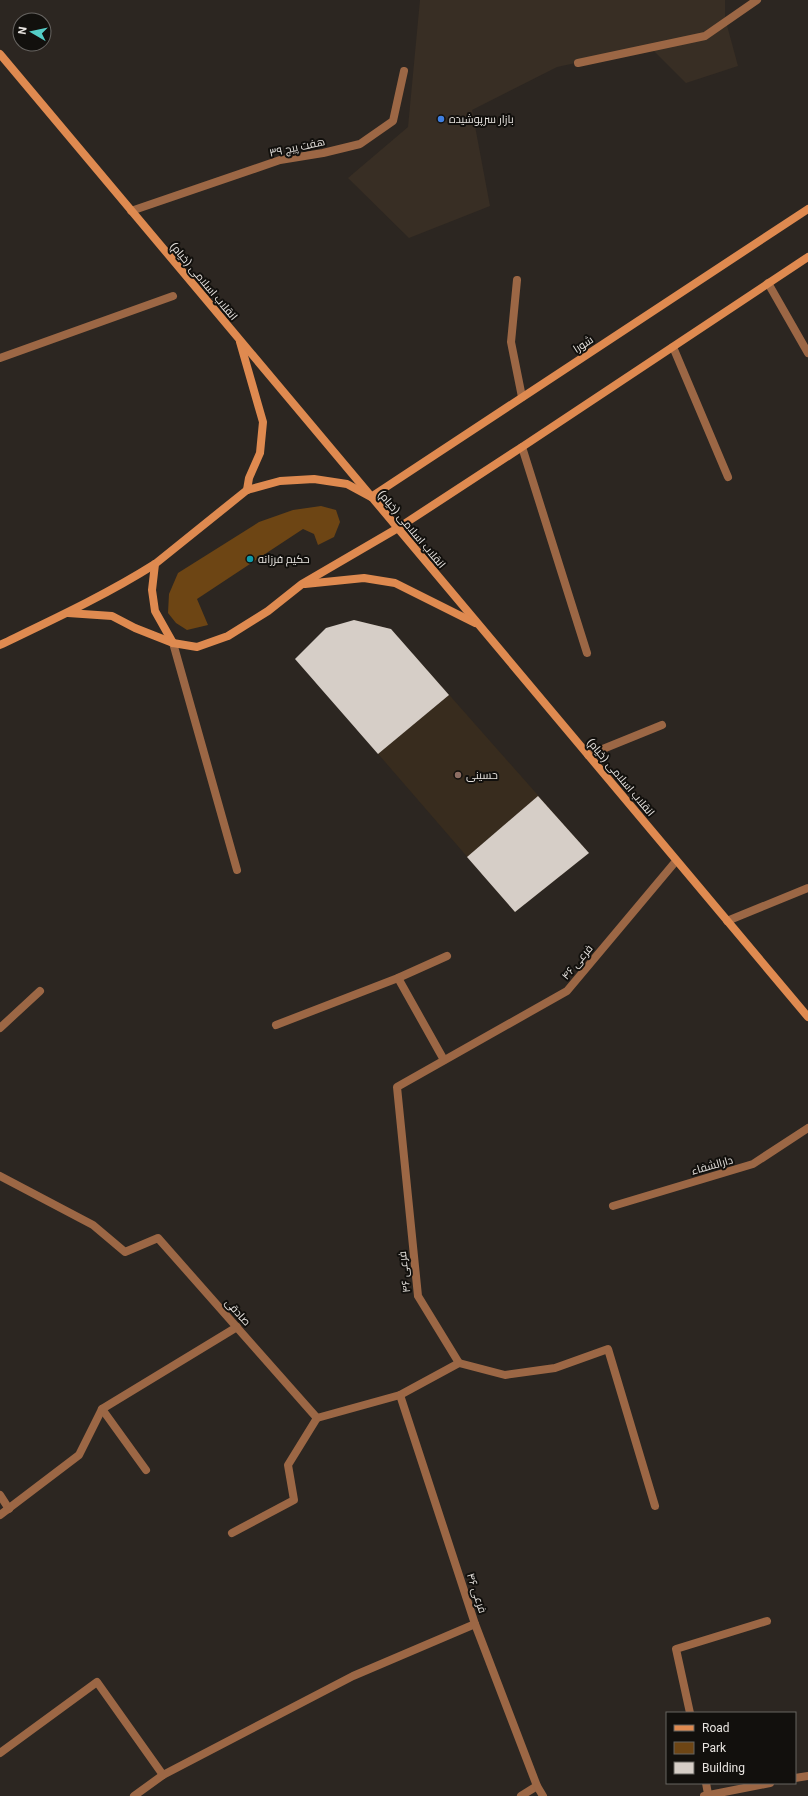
<svg xmlns="http://www.w3.org/2000/svg" width="808" height="1796" font-family="Roboto,Cairo,sans-serif">
<style>
.built{fill:#382e24}
.education{fill:#382c1e}
.green{fill:#6d4514}
.building{fill:#d6cec7}
.lines{fill:none;stroke-linecap:round;stroke-linejoin:round}
.street{stroke:#9c6745;stroke-width:8}
.secondary{stroke:#df8a50;stroke-width:8}
.shop-dot{fill:#3f7fe0;stroke:#12100d;stroke-width:1.5}
.culture-dot{fill:#0f9aa8;stroke:#12100d;stroke-width:1.5}
.education-dot{fill:#8d6e63;stroke:#12100d;stroke-width:1.5}
.labels{text-anchor:middle;stroke-width:4;stroke-linejoin:round;paint-order:stroke}
.poi-label{font-size:11px;fill:#e7e3df;stroke:#12100d;text-anchor:start}
.street-label{font-size:11px;fill:#e7e3df;stroke:#12100d}
</style>
<rect width="100%" height="100%" fill="#2c2621"/>
<polygon class="built" points="420,0 725,0 725,18 738,66 686,83 650,47 557,67 472,110 490,206 409,238 348,178 408,127"/>
<polygon class="education" points="354,620 391,629 589,853 515,912 296,659"/>
<polygon class="green" points="321,506 336,510 340,522 334,537 318,545 314,534 303,529 197,599 208,625 187,630 176,623 168,613 169,594 178,573 259,522 293,510"/>
<g class="building">
<polygon points="354,620 391,629 449,695 378,754 295,659 326,628"/>
<polygon points="538,796 589,853 515,912 467,857"/>
</g>
<g class="lines">
<g class="street">
<polyline points="578,63 705,36 757,0"/>
<polyline points="131,211 280,160 323,153 360,144 393,121 404,71"/>
<polyline points="517,280 511,342 522,397"/>
<polyline points="768,283 808,353"/>
<polyline points="673,347 728,477"/>
<polyline points="0,358 173,296"/>
<polyline points="522,447 587,653"/>
<polyline points="173,643 237,870"/>
<polyline points="588,755 662,725"/>
<polyline points="727,921 808,888"/>
<polyline points="398,978 444,1060"/>
<polyline points="276,1025 398,978 447,956"/>
<polyline points="0,1028 40,991"/>
<polyline points="0,1176 93,1225 125,1252 158,1238 317,1418 288,1465 294,1500 232,1533"/>
<polyline points="613,1206 753,1164 808,1128"/>
<polyline points="459,1363 505,1375 555,1368 608,1349 655,1506"/>
<polyline points="102,1409 146,1470"/>
<polyline points="317,1418 400,1395"/>
<polyline points="0,1495 9,1509"/>
<polyline points="0,1515 79,1455 102,1409 237,1327"/>
<polyline points="690,1713 676,1649 767,1621"/>
<polyline points="0,1753 97,1682 163,1775"/>
<polyline points="795,1778 808,1776"/>
<polyline points="706,1783 708,1794"/>
<polyline points="134,1796 163,1775 353,1676 475,1624"/>
<polyline points="521,1796 537,1786"/>
<polyline points="543,1796 537,1786 475,1624 400,1395 459,1363 418,1296 397,1087 567,991 676,861"/>
<polyline points="704,1796 770,1783"/>
</g>
<g class="secondary">
<polyline points="0,54 808,1017"/>
<polyline points="240,342 263,422 260,453 249,478 247,490"/>
<polyline points="155,564 152,590 155,611 173,643"/>
<polyline points="305,584 364,578 395,583 475,623"/>
<polyline points="68,613 112,616 135,628 173,643 197,647 228,636 268,611 302,584 398,528 522,447 808,257"/>
<path d="M0 645C52 620 106 595 155 564L247 490 280 481 314 479 347 484 371 497 808 209"/>
</g>
</g>
<circle class="shop-dot" cx="441" cy="119" r="4"/>
<circle class="culture-dot" cx="250" cy="559" r="4"/>
<circle class="education-dot" cx="458" cy="775" r="4"/>
<g class="labels">
<g class="poi-label">
<text x="449" y="123">بازار سرپوشیده</text>
<text x="258" y="563">حکیم فرزانه</text>
<text x="466" y="779">حسینی</text>
</g>
<g class="street-label">
<text transform="translate(297 147) rotate(-12)" y="4">هفت پیچ ۳۹</text>
<text transform="translate(204 281) rotate(50)" y="4">انقلاب اسلامی (خیام)</text>
<text transform="translate(583 344) rotate(-33)" y="4">شورا</text>
<text transform="translate(412 529) rotate(50)" y="4">انقلاب اسلامی (خیام)</text>
<text transform="translate(621 777) rotate(50)" y="4">انقلاب اسلامی (خیام)</text>
<text transform="translate(577 962) rotate(-50)" y="4">فرعی ۴۶</text>
<text transform="translate(712 1165) rotate(-16)" y="4">دارالشفاء</text>
<text transform="translate(404 1272) rotate(-96)" y="4">فرعی ۴۶</text>
<text transform="translate(238 1312) rotate(48)" y="4">صادقی</text>
<text transform="translate(477 1593) rotate(72)" y="4">فرعی ۴۶</text>
</g>
</g>
<rect x="666" y="1712" width="130" height="72" fill="#12100d" stroke="#676461"/>
<rect x="674" y="1725" width="20" height="6" fill="#df8a50" stroke="#676461"/>
<text x="702" y="1732" font-size="12" fill="#e7e3df">Road</text>
<rect x="674" y="1742" width="20" height="12" fill="#6d4514" stroke="#676461"/>
<text x="702" y="1752" font-size="12" fill="#e7e3df">Park</text>
<rect x="674" y="1762" width="20" height="12" fill="#d6cec7" stroke="#676461"/>
<text x="702" y="1772" font-size="12" fill="#e7e3df">Building</text>
<g transform="translate(32 32) rotate(279)"><circle r="19" fill="#12100d" stroke="#676461"/>
<path d="M0-3L7 15L0 10L-7 15Z" fill="#54cdc7"/>
<text y="-6" font-size="11" font-weight="bold" text-anchor="middle" fill="#e7e3df">N</text>
</g>
</svg>
